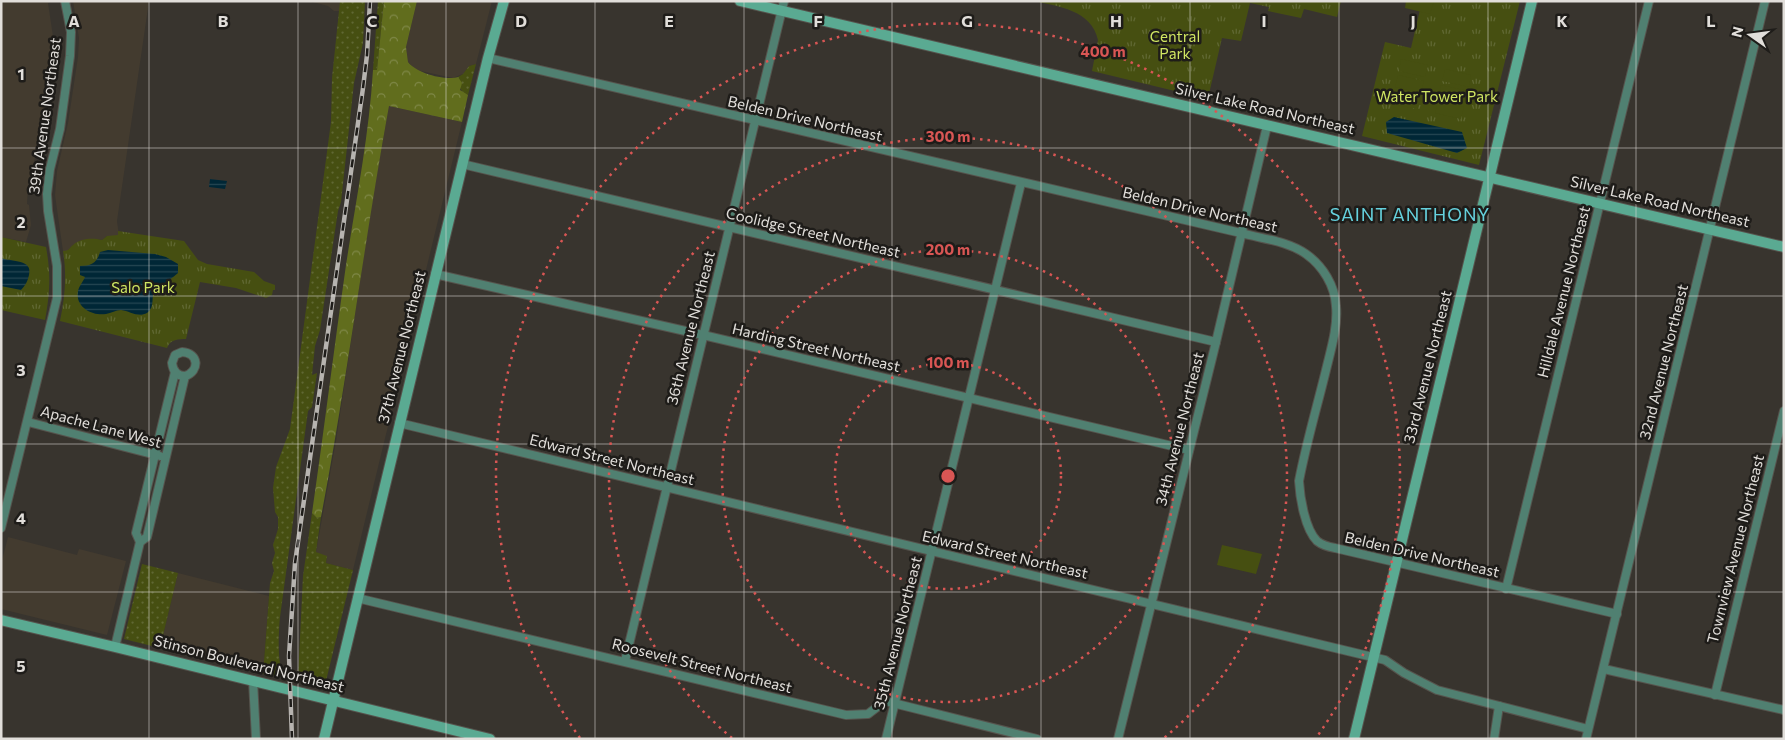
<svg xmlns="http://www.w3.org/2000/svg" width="1785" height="740" font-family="Commissioner,sans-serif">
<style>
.built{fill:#433b2f}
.grass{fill:url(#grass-dots)}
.forest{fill:url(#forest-crowns)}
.park{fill:url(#park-tufts)}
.garden{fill:#464f11}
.water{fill:url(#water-rules)}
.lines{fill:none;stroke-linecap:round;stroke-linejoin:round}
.street-casing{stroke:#56534d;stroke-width:10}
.secondary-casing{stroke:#56534d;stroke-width:12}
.street{stroke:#508071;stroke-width:8}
.secondary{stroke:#5aaa92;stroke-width:10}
.rail-casing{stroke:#b7b4b0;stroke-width:4.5}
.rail{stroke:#1e1c19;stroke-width:2.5;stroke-dasharray:8;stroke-linecap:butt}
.grid{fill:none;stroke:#e1deda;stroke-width:1;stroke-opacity:0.55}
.ring{fill:none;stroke:#d95654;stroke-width:2.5;stroke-dasharray:2.5 5}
.labels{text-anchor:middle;stroke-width:5;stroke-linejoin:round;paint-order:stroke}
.park-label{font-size:15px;fill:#d0e662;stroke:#1e1c19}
.street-label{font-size:15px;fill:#e1deda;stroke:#1e1c19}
.quarter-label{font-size:18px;letter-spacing:1px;fill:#65d1dd;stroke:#1e1c19}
.grid-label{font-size:16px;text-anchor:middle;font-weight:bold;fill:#e1deda;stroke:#1e1c19;stroke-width:5;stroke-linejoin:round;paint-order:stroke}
.centre{fill:#d95654;stroke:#1e1c19;stroke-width:2.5}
.ring-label{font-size:15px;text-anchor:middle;font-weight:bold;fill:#d95654;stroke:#1e1c19;stroke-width:5;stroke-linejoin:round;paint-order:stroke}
</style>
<defs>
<pattern id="grass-dots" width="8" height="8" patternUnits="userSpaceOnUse" patternTransform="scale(1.25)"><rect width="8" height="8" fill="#464f11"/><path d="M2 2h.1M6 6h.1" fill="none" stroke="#606833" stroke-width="1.8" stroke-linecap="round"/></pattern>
<pattern id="forest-crowns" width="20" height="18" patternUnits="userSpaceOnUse" patternTransform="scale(1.25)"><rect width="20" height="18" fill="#616d1d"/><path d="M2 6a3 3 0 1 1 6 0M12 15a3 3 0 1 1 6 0" fill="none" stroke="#7f8848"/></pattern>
<pattern id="park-tufts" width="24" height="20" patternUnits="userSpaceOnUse" patternTransform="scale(1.25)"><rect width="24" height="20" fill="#464f11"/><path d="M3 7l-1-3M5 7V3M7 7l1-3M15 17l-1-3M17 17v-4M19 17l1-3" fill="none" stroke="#606833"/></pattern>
<pattern id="water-rules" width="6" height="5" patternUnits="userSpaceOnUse" patternTransform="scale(1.25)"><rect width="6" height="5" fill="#002736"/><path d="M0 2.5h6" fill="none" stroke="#254652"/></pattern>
</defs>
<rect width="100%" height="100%" fill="#38342e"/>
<g class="built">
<polygon points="1,1 53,1 48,3 54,43 47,71 51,72 46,92 44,120 28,187 27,204 29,205 31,225 26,242 1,237"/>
<polygon points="73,1 149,1 117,221 119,236 107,236 102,240 97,239 73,245 67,251 63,251 55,195 57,171 68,123 78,57 79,38"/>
<polygon points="309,1 340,1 340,11 334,11 328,6"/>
<polygon points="417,1 492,1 476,64 469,66 463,74 453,78 416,70 408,62 406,47"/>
<polygon points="389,106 462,122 353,570 326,563 327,557 316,552 336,441 371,207"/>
<polygon points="8,537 77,555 79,549 126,561 107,635 1,609 1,564"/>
<polygon points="178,573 269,596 263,674 160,648"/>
</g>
<g class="grass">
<path d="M340 1H365L363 43 354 83 341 202 338 211 320 330 315 346 312 375 317 373 312 407 308 411 280 617C279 627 277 661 282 669 283 672 285 673 286 676 279 675 270 676 263 674L270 583 274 571 272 563 275 553 273 545 278 529V517L275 512 273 488 276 467 290 429 331 122 332 78Z"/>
<polygon points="378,1 384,1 377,71 373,70"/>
<path d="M476 64 468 95C459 92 460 86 458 77L463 74 469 66Z"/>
<polygon points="312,513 317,518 321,517 316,552 327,556 326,563 353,570 325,685 319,688 305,680 298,678 303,576"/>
<polygon points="142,564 178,573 160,648 124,639"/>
</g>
<path class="forest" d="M384 1H417L406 47 408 62C416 73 445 81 458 77L462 83 460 90 468 95 462 122 389 106C364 243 347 381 321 517L317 518 312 513C324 431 334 348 346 265 356 200 369 136 373 70H377Z"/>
<g class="park">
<path d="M1034 1H1341L1337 17 1304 9 1301 18 1268 11 1269 7 1250 3 1241 41 1222 38 1208 98H1204L1092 71 1098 40C1092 10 1057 6 1034 1Z"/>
<polygon points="1422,1 1520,1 1479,165 1362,136 1385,42 1411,48"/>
<path d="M118 231 184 241 198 260 207 264 254 272 264 281 275 285V290H273L272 295 266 298 236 288 200 282 186 339C179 339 170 339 167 348L60 321C65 297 67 276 63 251 69 251 69 248 73 245 81 238 93 238 102 240L107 236 118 235Z"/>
<path d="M1 237 46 247C51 274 50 293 45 320L1 310Z"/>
</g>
<g class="garden">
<polygon points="1406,1 1434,1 1430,14 1405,8"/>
<polygon points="1401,59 1428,65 1425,77 1399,71"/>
<polygon points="1445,69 1471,75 1469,87 1442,81"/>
<polygon points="1398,75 1424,81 1421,93 1395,87"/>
<polygon points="1441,85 1468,91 1465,103 1439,97"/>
<polygon points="1394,91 1420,97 1417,109 1391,104"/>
<polygon points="1438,101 1464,107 1461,119 1435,113"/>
<polygon points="1222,545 1262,554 1256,574 1217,565"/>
</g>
<g class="water">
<polygon points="1394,117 1462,132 1467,148 1457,153 1387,133 1386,122"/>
<polygon points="210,179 227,181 225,189 209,187"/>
<path d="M108 250 155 254 166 257 178 264V273C174 277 156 289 154 292 151 299 155 307 147 313 138 318 130 311 121 310 116 310 111 313 106 314 92 316 75 307 78 291 79 286 83 282 85 277L80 275V266C91 266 97 263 100 252Z"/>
<path d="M1 258C12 262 33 259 29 275 28 281 25 286 21 290L1 286Z"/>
</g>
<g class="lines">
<g class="street-casing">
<g id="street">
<path d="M488 58 1241 233C1263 239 1288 241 1306 254 1323 266 1335 286 1336 306 1338 327 1331 349 1326 370 1317 407 1306 444 1299 481 1300 498 1305 529 1317 541 1322 545 1329 547 1335 548L1617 614"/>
<polyline points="462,164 1216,342"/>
<polyline points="435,274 703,335 1189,450"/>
<polyline points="28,422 160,456"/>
<polyline points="399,423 1385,660 1404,673 1437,690 1588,729"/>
<polyline points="1,528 57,298 57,266 48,211 47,194 50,169 60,129 70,56 71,32 65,1"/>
<path d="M140 542 147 537 185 376C200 371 199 353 182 352L175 355 172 363C173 371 177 376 185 376"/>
<polyline points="1506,589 1649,1"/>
<polyline points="357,598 846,715 868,714 885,701 1037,739"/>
<polyline points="115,647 140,542 136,533 175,372"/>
<polyline points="625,661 784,1"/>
<polyline points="1604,669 1784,710"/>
<polyline points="253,680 256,739"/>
<polyline points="1715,695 1784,411"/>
<polyline points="886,739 1021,183"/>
<polyline points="1118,739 1216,342 1267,126"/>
<polyline points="1494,739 1499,706"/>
<polyline points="1586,739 1765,1"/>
</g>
</g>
<g class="secondary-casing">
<g id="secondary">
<polyline points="740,1 1784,247"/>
<polyline points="1,620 115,647 490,739"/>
<polyline points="324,739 488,58 504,1"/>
<polyline points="1354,739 1532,1"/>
</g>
</g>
<use href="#street" class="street"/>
<use href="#secondary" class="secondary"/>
<g class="rail-casing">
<polyline id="rail" points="292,739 289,656 295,563 363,88 367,55 370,1"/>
</g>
<use href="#rail" class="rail"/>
</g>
<path class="grid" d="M149 1V739M298 1V739M446 1V739M595 1V739M744 1V739M892 1V739M1041 1V739M1190 1V739M1339 1V739M1488 1V739M1636 1V739M1 148H1784M1 296H1784M1 444H1784M1 592H1784"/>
<g class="ring">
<circle cx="948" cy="476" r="113"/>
<circle cx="948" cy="476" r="226"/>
<path d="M732 738A339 339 0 1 1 1164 738"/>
<path d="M580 738A452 452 0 1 1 1316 738"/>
</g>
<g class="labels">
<g class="park-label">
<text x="1175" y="42">Central<tspan x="1175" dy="17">Park</tspan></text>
<text x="1437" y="102">Water Tower Park</text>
<text x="143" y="293">Salo Park</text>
</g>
<g class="street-label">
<text transform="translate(1265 109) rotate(13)" y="5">Silver Lake Road Northeast</text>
<text transform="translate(45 116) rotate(-82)" y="5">39th Avenue Northeast</text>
<text transform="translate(805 119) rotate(13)" y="5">Belden Drive Northeast</text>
<text transform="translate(1660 202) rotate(13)" y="5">Silver Lake Road Northeast</text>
<text transform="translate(1200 210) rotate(13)" y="5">Belden Drive Northeast</text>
<text transform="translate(813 233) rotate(13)" y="5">Coolidge Street Northeast</text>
<text transform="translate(1564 292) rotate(-76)" y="5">Hilldale Avenue Northeast</text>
<text transform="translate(691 328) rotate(-76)" y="5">36th Avenue Northeast</text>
<text transform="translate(402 347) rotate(-76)" y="5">37th Avenue Northeast</text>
<text transform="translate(816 348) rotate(13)" y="5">Harding Street Northeast</text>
<text transform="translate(1664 362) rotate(-76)" y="5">32nd Avenue Northeast</text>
<text transform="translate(1428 367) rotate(-76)" y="5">33rd Avenue Northeast</text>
<text transform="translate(101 427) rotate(15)" y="5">Apache Lane West</text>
<text transform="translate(1180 429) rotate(-76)" y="5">34th Avenue Northeast</text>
<text transform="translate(612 460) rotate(14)" y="5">Edward Street Northeast</text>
<text transform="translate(1736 549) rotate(-76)" y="5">Townview Avenue Northeast</text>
<text transform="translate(1005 555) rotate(13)" y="5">Edward Street Northeast</text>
<text transform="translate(1422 555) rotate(13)" y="5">Belden Drive Northeast</text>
<text transform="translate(898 633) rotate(-76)" y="5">35th Avenue Northeast</text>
<text transform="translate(249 664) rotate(14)" y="5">Stinson Boulevard Northeast</text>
<text transform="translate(702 666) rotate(14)" y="5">Roosevelt Street Northeast</text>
</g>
<g class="quarter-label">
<text x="1410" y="221">SAINT ANTHONY</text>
</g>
</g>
<g class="grid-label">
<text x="74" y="27">A</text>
<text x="223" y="27">B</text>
<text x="372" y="27">C</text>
<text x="521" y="27">D</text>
<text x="669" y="27">E</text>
<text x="818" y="27">F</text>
<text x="967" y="27">G</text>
<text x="1116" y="27">H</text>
<text x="1264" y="27">I</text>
<text x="1413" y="27">J</text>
<text x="1562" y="27">K</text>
<text x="1711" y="27">L</text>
<text x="21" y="80">1</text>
<text x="21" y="228">2</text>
<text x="21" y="376">3</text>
<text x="21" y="524">4</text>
<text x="21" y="672">5</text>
</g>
<circle cx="948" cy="476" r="8" class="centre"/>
<g class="ring-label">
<text x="1103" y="57">400 m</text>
<text x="948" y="142">300 m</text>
<text x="948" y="255">200 m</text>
<text x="948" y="368">100 m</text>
</g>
<rect width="1785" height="740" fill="none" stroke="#e1deda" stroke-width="5"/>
<g transform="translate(1750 35) rotate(284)" stroke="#1e1c19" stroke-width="4" paint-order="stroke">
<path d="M0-4L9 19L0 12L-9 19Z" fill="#e1deda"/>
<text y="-8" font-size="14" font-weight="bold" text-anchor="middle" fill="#e1deda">N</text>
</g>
</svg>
